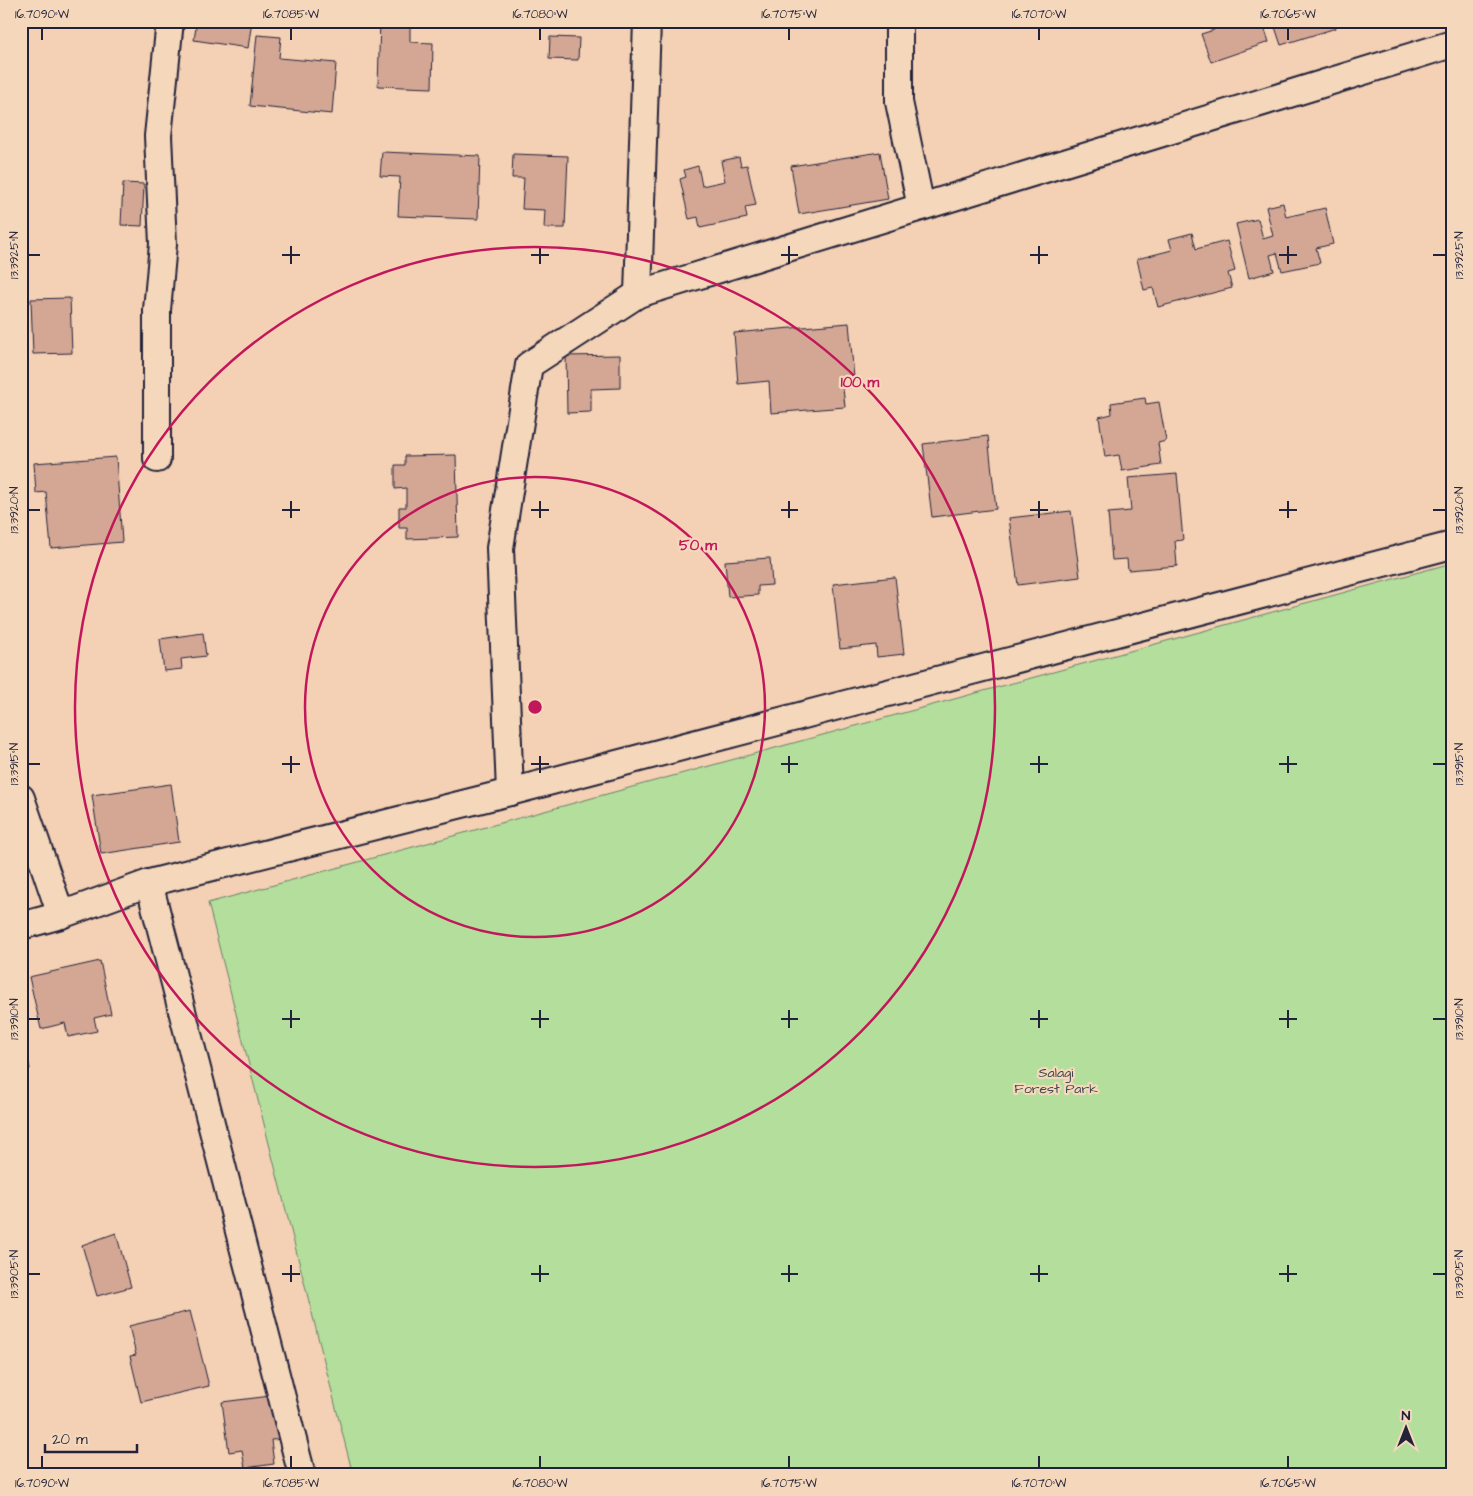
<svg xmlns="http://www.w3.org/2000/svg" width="1473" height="1496" font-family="'Architects Daughter',sans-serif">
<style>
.green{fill:#b3de9b;stroke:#6a806b}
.building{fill:#d4a795;stroke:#22223b}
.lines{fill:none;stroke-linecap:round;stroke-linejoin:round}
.minor-casing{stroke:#22223b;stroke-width:30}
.minor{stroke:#f5d8bb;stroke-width:26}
.ticks{fill:none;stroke:#22223b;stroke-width:2}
.ring{fill:none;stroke:#c2185b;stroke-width:2.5}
.labels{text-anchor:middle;stroke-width:4.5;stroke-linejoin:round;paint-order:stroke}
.park-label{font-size:14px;fill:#3f484e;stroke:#f5d8bb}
.centre{fill:#c2185b;stroke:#f5d8bb;stroke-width:2.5}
.ring-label{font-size:15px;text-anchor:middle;font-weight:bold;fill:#c2185b;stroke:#f5d8bb;stroke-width:4.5;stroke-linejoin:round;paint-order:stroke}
.neatline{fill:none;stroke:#22223b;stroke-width:2}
.ticks-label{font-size:12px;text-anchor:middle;fill:#22223b}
</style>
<rect width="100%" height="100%" fill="#f4d0b4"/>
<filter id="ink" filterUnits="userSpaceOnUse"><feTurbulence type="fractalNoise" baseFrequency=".02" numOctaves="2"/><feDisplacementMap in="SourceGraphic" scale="10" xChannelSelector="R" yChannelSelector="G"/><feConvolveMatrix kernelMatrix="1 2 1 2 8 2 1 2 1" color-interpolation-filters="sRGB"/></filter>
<g filter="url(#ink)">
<polygon class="green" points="1452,563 1452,1475 353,1475 208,903"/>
<g class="building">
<polygon points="197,21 252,21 248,48 194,40"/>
<polygon points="380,21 410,21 410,42 433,43 432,88 378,86"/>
<polygon points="1211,21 1262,21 1269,42 1211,62 1201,34 1214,30"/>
<polygon points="1273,21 1334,21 1336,28 1281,45"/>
<polygon points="257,35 281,37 279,58 336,63 332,114 250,106"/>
<polygon points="550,37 579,38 578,60 549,59"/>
<polygon points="382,152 480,156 478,219 398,216 400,177 380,176"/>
<polygon points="880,152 888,199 799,214 791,166"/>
<polygon points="513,154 568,156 565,228 544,228 545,210 522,209 524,178 512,178"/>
<polygon points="739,157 741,166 747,165 756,205 745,207 747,218 700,228 698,217 689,219 680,179 686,177 684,170 698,166 702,186 725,181 721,161"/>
<polygon points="123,183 144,184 142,226 121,225"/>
<polygon points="1283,203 1286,217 1325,208 1333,244 1316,248 1320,263 1282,271 1277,253 1270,255 1274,271 1249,278 1236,224 1258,219 1263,239 1273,236 1266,207"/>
<polygon points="1192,233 1196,249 1227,241 1235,271 1228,273 1232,288 1158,307 1153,288 1144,290 1137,259 1172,250 1169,239"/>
<polygon points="70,298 72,353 33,354 31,299"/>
<polygon points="849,323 854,378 842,379 845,407 771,413 769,381 738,384 734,333"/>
<polygon points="620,355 620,388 591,389 591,412 567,413 566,356"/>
<polygon points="1145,398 1146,404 1159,402 1166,441 1158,443 1161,465 1122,471 1119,455 1105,457 1099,417 1112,414 1111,403"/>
<polygon points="988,436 996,509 932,517 923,444"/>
<polygon points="456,455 458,537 407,539 407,528 399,528 399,507 406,507 406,488 395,489 395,465 405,465 405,456"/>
<polygon points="116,457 122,542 51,548 46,492 36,493 34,463"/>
<polygon points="1177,474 1183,540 1175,541 1177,566 1128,570 1127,559 1112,560 1108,513 1131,511 1128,478"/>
<polygon points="1071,511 1080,577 1018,585 1009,518"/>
<polygon points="770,558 772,585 758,586 758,595 728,597 725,561"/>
<polygon points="895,577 904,654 877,657 876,645 840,649 833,584"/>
<polygon points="203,633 206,656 181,659 182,669 164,671 160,639"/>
<polygon points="171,784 179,842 101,854 92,795"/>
<polygon points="100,961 111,1014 94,1018 97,1031 68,1037 65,1023 41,1029 29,977"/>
<polygon points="21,1026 30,1069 21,1071"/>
<polygon points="116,1233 131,1287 97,1296 82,1245"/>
<polygon points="190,1311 209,1386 141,1402 130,1356 136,1355 129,1326"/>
<polygon points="279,1395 285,1439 271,1440 274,1464 245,1468 242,1450 229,1452 222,1402"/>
</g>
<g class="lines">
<g class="minor-casing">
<g id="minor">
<polyline points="899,21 899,102 921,207"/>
<polyline points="638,294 647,21"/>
<polyline points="157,459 157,310 163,244 158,136 170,21"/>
<polyline points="510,792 500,548 529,365 638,294 1452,44"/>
<polyline points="21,798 61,915"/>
<polyline points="149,883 302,1475"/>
<polyline points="21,926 61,915 149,883 510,792 1452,545"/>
</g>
</g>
<use href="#minor" class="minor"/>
</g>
</g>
<path class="ticks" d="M42 28V40M291 28V40M540 28V40M789 28V40M1039 28V40M1288 28V40M291 246V264M540 246V264M789 246V264M1039 246V264M1288 246V264M28 255H40M282 255H300M531 255H549M781 255H798M1030 255H1048M1279 255H1297M1433 255H1446M291 501V518M540 501V518M789 501V518M1039 501V518M1288 501V518M28 510H40M282 510H300M531 510H549M781 510H798M1030 510H1048M1279 510H1297M1433 510H1446M291 756V773M540 756V773M789 756V773M1039 756V773M1288 756V773M28 764H40M282 764H300M531 764H549M781 764H798M1030 764H1048M1279 764H1297M1433 764H1446M291 1010V1028M540 1010V1028M789 1010V1028M1039 1010V1028M1288 1010V1028M28 1019H40M282 1019H300M531 1019H549M781 1019H798M1030 1019H1048M1279 1019H1297M1433 1019H1446M291 1265V1282M540 1265V1282M789 1265V1282M1039 1265V1282M1288 1265V1282M28 1274H40M282 1274H300M531 1274H549M781 1274H798M1030 1274H1048M1279 1274H1297M1433 1274H1446M42 1456V1468M291 1456V1468M540 1456V1468M789 1456V1468M1039 1456V1468M1288 1456V1468"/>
<g class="ring">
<circle cx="535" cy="707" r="230"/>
<circle cx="535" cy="707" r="460"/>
</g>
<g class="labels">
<g class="park-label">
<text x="1056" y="1077">Salagi<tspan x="1056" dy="16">Forest Park</tspan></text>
</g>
</g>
<circle cx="535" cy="707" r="8" class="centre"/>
<g class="ring-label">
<text x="860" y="387">100 m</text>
<text x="698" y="550">50 m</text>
</g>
<rect width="1473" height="1496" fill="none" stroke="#f5d8bb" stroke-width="55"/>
<g transform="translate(1406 1428)" stroke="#f5d8bb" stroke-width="4" paint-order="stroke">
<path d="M0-4L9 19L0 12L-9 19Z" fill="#22223b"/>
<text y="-8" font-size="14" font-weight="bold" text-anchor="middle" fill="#22223b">N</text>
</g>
<path d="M45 1444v8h92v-8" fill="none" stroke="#22223b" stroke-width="2.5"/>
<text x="52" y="1444" font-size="15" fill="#22223b" stroke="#f5d8bb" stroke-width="4" paint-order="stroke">20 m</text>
<rect x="28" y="28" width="1418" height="1440" class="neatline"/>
<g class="ticks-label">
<text x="42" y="18">16.7090°W</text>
<text x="291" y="18">16.7085°W</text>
<text x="540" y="18">16.7080°W</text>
<text x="789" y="18">16.7075°W</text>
<text x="1039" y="18">16.7070°W</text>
<text x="1288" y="18">16.7065°W</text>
<text transform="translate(14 255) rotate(-90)" y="4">13.3925°N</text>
<text transform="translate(1459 255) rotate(-90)" y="4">13.3925°N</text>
<text transform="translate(14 510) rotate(-90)" y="4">13.3920°N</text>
<text transform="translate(1459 510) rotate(-90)" y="4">13.3920°N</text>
<text transform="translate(14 764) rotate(-90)" y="4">13.3915°N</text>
<text transform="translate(1459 764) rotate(-90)" y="4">13.3915°N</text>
<text transform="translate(14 1019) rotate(-90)" y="4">13.3910°N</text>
<text transform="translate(1459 1019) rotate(-90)" y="4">13.3910°N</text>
<text transform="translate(14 1274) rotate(-90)" y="4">13.3905°N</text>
<text transform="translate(1459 1274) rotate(-90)" y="4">13.3905°N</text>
<text x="42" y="1487">16.7090°W</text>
<text x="291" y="1487">16.7085°W</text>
<text x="540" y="1487">16.7080°W</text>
<text x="789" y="1487">16.7075°W</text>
<text x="1039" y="1487">16.7070°W</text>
<text x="1288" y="1487">16.7065°W</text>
</g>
</svg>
